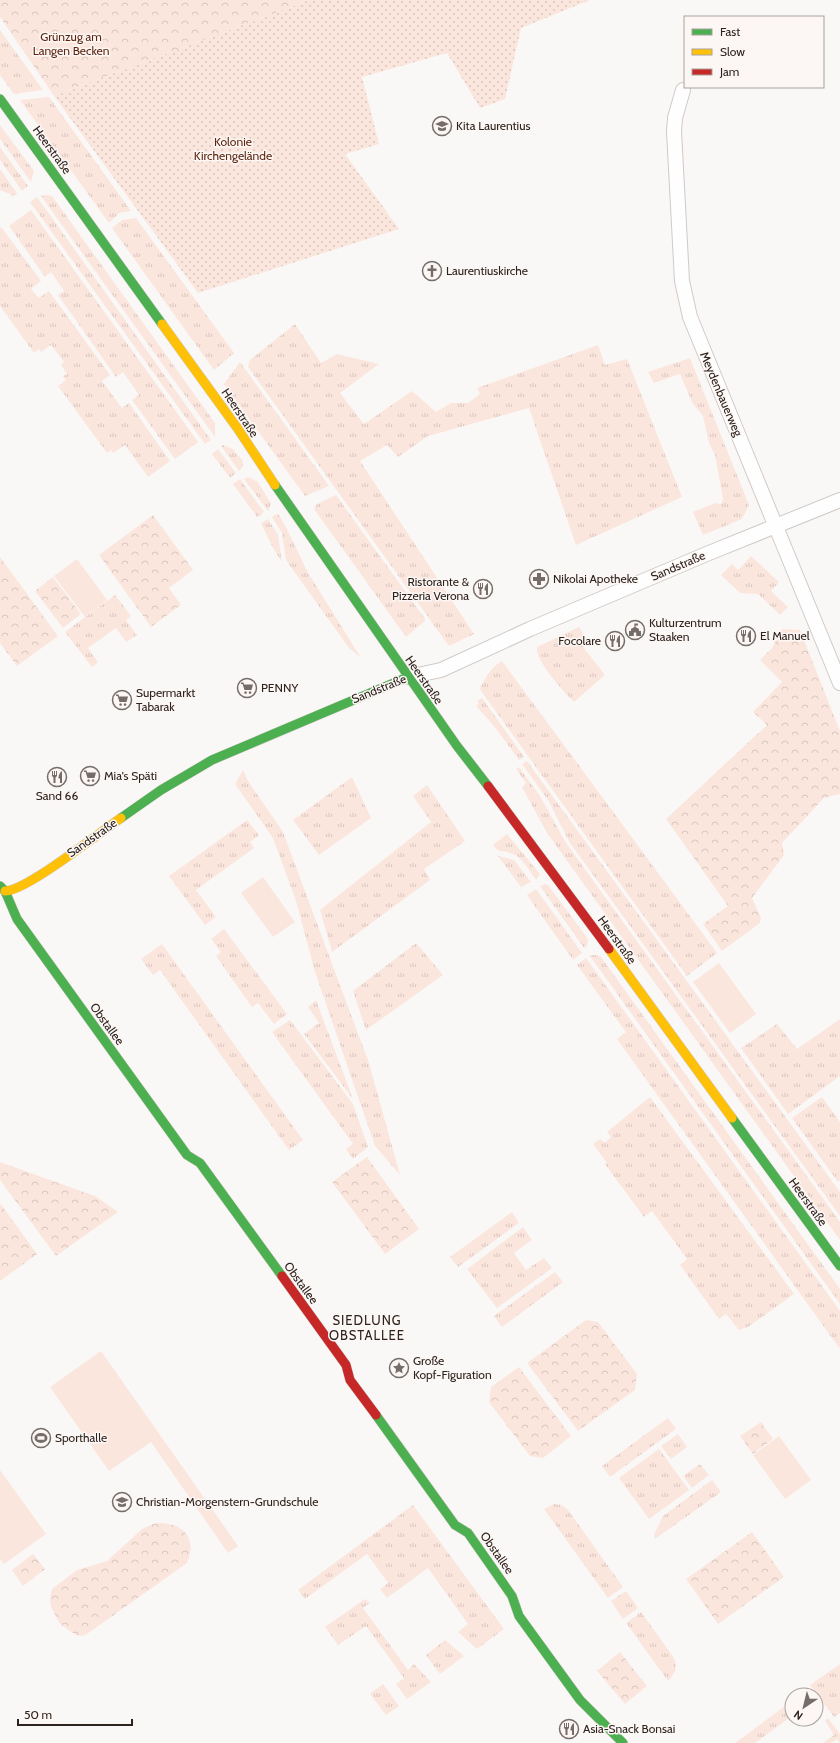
<svg xmlns="http://www.w3.org/2000/svg" width="840" height="1743" font-family="Cabin,sans-serif">
<style>
.grass{fill:url(#grass-tufts)}
.park{fill:url(#park-crowns)}
.garden{fill:url(#garden-dots)}
.pitch{fill:#fbe6de}
.lines{fill:none;stroke-linecap:round;stroke-linejoin:round}
.street-casing{stroke:#d0cac7;stroke-width:16}
.fast-casing{stroke:#d0cac7;stroke-width:10}
.slow-casing{stroke:#d0cac7;stroke-width:10}
.jam-casing{stroke:#d0cac7;stroke-width:10}
.street{stroke:#fefefe;stroke-width:14}
.fast{stroke:#4caf50;stroke-width:9}
.slow{stroke:#ffc107;stroke-width:9}
.jam{stroke:#c62828;stroke-width:9}
.labels{text-anchor:middle;stroke-width:3;stroke-linejoin:round;paint-order:stroke}
.park-label{font-size:12px;fill:#5d250f;stroke:#fcf7f4}
.poi-label{font-size:12px;fill:#2c221e;stroke:#fcf7f4;text-anchor:start}
.street-label{font-size:12px;fill:#2c221e;stroke:#fcf7f4}
.neighbourhood-label{font-size:13px;letter-spacing:1px;fill:#2c221e;stroke:#fcf7f4}
</style>
<defs>
<pattern id="grass-tufts" width="24" height="20" patternUnits="userSpaceOnUse"><rect width="24" height="20" fill="#fbe6de"/><path d="M3 7l-1-3M5 7V3M7 7l1-3M15 17l-1-3M17 17v-4M19 17l1-3" fill="none" stroke="#d7c5be"/></pattern>
<pattern id="park-crowns" width="20" height="18" patternUnits="userSpaceOnUse"><rect width="20" height="18" fill="#fbe6de"/><path d="M2 6a3 3 0 1 1 6 0M12 15a3 3 0 1 1 6 0" fill="none" stroke="#d7c5be"/></pattern>
<pattern id="garden-dots" width="8" height="8" patternUnits="userSpaceOnUse"><rect width="8" height="8" fill="#fbe6de"/><path d="M2 2h.1M6 6h.1" fill="none" stroke="#d7c5be" stroke-width="1.8" stroke-linecap="round"/></pattern>
</defs>
<rect width="100%" height="100%" fill="#faf8f6"/>
<g class="grass">
<polygon points="0,30 43,90 14,94 0,75"/>
<polygon points="49,97 131,211 119,213 109,223 20,100"/>
<polygon points="0,125 34,171 31,182 0,139"/>
<polygon points="0,147 28,186 22,191 0,160"/>
<polygon points="0,169 17,193 12,197 10,194 0,190"/>
<polygon points="48,195 52,196 215,423 215,437 41,196"/>
<polygon points="37,197 211,440 205,444 30,202"/>
<polygon points="31,210 198,442 175,459 132,400 139,395 123,372 116,377 58,295 64,291 51,272 45,277 9,226"/>
<polygon points="136,218 234,353 214,370 112,228 122,220"/>
<polygon points="0,227 2,228 41,281 31,289 39,298 49,291 110,375 102,381 122,408 129,403 170,461 148,477 125,445 113,453 111,450 107,453 58,386 66,380 63,376 67,374 61,365 64,362 51,345 41,352 39,349 34,353 0,306"/>
<polygon points="295,324 321,363 337,354 379,364 340,393 364,424 412,391 436,412 451,403 468,403 480,394 477,388 598,345 605,365 627,359 682,497 576,545 529,408 428,436 398,457 387,445 360,461 474,634 449,646 248,367 250,360"/>
<polygon points="690,358 749,505 742,519 703,535 693,512 715,503 721,504 723,499 715,455 709,443 703,416 693,404 680,374 654,383 648,372"/>
<polygon points="240,362 329,486 305,496 224,384"/>
<polygon points="223,445 233,449 243,461 242,468 239,471 221,446"/>
<polygon points="218,449 236,473 230,478 212,454"/>
<polygon points="248,477 258,482 271,504 268,511 244,479"/>
<polygon points="240,479 264,512 257,517 233,484"/>
<polygon points="336,495 425,619 425,621 406,637 314,509 317,504"/>
<polygon points="276,514 279,515 288,531 307,571 361,658 349,648 286,560 282,533 272,517"/>
<polygon points="268,519 278,535 282,562 273,548 261,523"/>
<polygon points="751,556 779,582 771,591 788,607 780,615 758,594 740,593 721,575 732,564 738,570"/>
<polygon points="115,595 131,616 126,620 137,635 126,642 116,628 88,648 98,662 92,667 65,632"/>
<path d="M579 627 588 642 583 647 605 675 574 702C565 693 534 660 537 647Z"/>
<path d="M502 661 717 953 687 976 481 691 480 688C486 677 491 667 502 661Z"/>
<polygon points="482,698 524,757 519,760 494,726 476,706 479,703 477,701"/>
<polygon points="527,761 840,1192 840,1216 570,843 548,800 522,764"/>
<polygon points="519,767 540,796 566,843 840,1222 840,1240 547,833 522,787 526,783 516,769"/>
<polygon points="243,770 248,781 283,832 369,1063 400,1175 375,1146 315,972 296,901 273,838 235,784"/>
<polygon points="352,777 371,818 319,855 293,820"/>
<polygon points="427,785 465,841 424,869 430,880 332,952 320,910 431,822 413,796"/>
<polygon points="247,820 259,835 250,842 254,848 196,890 216,917 205,925 169,876"/>
<path d="M507 834 540 874 536 880C529 871 523 858 513 854 504 850 499 854 493 845Z"/>
<polygon points="498,856 514,860 531,882 521,887"/>
<polygon points="546,884 548,885 588,939 587,946 584,948 540,886"/>
<polygon points="536,889 582,953 573,960 527,895"/>
<polygon points="224,929 287,1014 274,1024 258,1003 252,1007 216,956 221,952 211,939"/>
<polygon points="416,943 443,975 366,1030 353,991"/>
<polygon points="162,944 303,1140 289,1150 160,970 153,975 141,959"/>
<polygon points="592,955 597,955 601,957 840,1289 840,1304 590,956"/>
<polygon points="586,958 840,1311 840,1349 617,1039 626,1032 577,965"/>
<polygon points="316,1000 353,1099 304,1034 319,1023 308,1007"/>
<polygon points="840,1019 840,1076 788,1114 741,1048 777,1024 797,1049"/>
<polygon points="290,1020 353,1104 368,1147 353,1159 346,1149 353,1144 272,1032"/>
<polygon points="650,1097 794,1294 748,1327 739,1330 726,1314 719,1319 680,1265 687,1259 652,1211 644,1217 605,1164 607,1163 593,1144 600,1139 605,1143 611,1137 607,1132"/>
<polygon points="822,1097 840,1122 840,1180 838,1182 792,1118"/>
<polygon points="512,1212 519,1223 458,1267 450,1257"/>
<polygon points="523,1227 532,1240 514,1253 526,1270 544,1258 552,1268 497,1308 467,1269"/>
<polygon points="555,1272 563,1282 502,1327 494,1316"/>
<polygon points="668,1418 676,1429 610,1477 602,1466"/>
<polygon points="678,1434 687,1447 671,1459 661,1446"/>
<polygon points="659,1449 689,1490 649,1519 619,1478"/>
<polygon points="700,1464 709,1475 692,1488 683,1476"/>
<polygon points="712,1480 721,1492 655,1539 654,1535 663,1516"/>
<polygon points="554,1504 562,1505 568,1510 623,1587 608,1598 544,1509"/>
<polygon points="413,1505 504,1629 477,1649 458,1632 468,1624 428,1568 387,1598 380,1589 388,1583 367,1554 305,1599 298,1590"/>
<polygon points="626,1591 638,1608 623,1619 611,1601"/>
<polygon points="365,1599 370,1603 363,1608 408,1670 414,1664 431,1682 407,1699 396,1684 404,1678 366,1626 338,1645 325,1627"/>
<path d="M641 1612 674 1658C678 1669 675 1673 668 1681L626 1623Z"/>
<polygon points="445,1640 464,1656 440,1674 426,1655"/>
<polygon points="840,1664 840,1713 834,1717 810,1685"/>
<polygon points="383,1684 399,1706 386,1715 370,1694"/>
<polygon points="792,1701 792,1716 755,1743 735,1743"/>
<polygon points="828,1718 840,1734 840,1743 837,1739 831,1743 823,1743 834,1735 825,1721"/>
</g>
<g class="park">
<polygon points="0,0 310,0 54,96 0,17"/>
<polygon points="153,515 193,570 169,588 181,605 151,627 99,555"/>
<polygon points="0,557 58,636 17,666 0,643"/>
<polygon points="53,577 81,614 63,628 35,591"/>
<polygon points="782,629 800,630 840,731 840,794 824,798 782,843 784,855 752,898 761,918 760,923 722,951 703,924 728,906 666,819 767,725 753,712 782,682 760,660 772,648"/>
<polygon points="367,1157 419,1229 385,1254 332,1182"/>
<polygon points="0,1162 95,1196 118,1212 56,1256 0,1180"/>
<polygon points="0,1203 37,1254 0,1281"/>
<polygon points="586,1320 598,1322 637,1374 635,1390 578,1431 527,1363"/>
<polygon points="519,1367 571,1436 543,1458 530,1456 489,1402 491,1387"/>
<polygon points="761,1422 773,1439 753,1454 740,1436"/>
<path d="M160 1523C185 1523 197 1540 187 1563L87 1634 82 1636 76 1635 60 1624 51 1607 50 1598 52 1589 77 1570 107 1561 142 1529 153 1524Z"/>
<polygon points="752,1532 784,1577 718,1624 686,1579"/>
<polygon points="33,1554 45,1569 23,1586 12,1570"/>
<polygon points="620,1652 647,1686 625,1704 597,1671"/>
</g>
<polygon class="garden" points="310,0 590,0 521,28 505,99 480,108 447,53 362,77 379,144 345,154 399,229 198,293 54,96"/>
<g class="pitch">
<polygon points="77,559 107,600 85,617 54,576"/>
<polygon points="263,877 295,922 273,937 241,893"/>
<polygon points="719,963 756,1014 730,1033 693,982"/>
<polygon points="101,1351 238,1546 228,1553 151,1442 109,1471 50,1387"/>
<polygon points="779,1436 811,1480 785,1499 753,1455"/>
<polygon points="0,1470 46,1534 4,1564 0,1559"/>
</g>
<g class="lines">
<g class="street-casing">
<g id="street">
<polyline points="683,90 675,118 674,131 682,281 690,317 840,683"/>
<polyline points="408,677 441,670 530,629 709,553 840,500"/>
</g>
</g>
<g class="fast-casing">
<g id="fast">
<polyline points="0,99 162,324"/>
<polyline points="275,485 457,746 488,786"/>
<polyline points="121,818 161,790 212,760 408,677"/>
<polyline points="0,886 5,891 17,919 187,1155 200,1163 282,1276"/>
<polyline points="732,1118 840,1266"/>
<polyline points="376,1415 455,1525 468,1533 512,1596 519,1616 580,1700 623,1743"/>
</g>
</g>
<g class="slow-casing">
<g id="slow">
<polyline points="162,324 238,429 275,485"/>
<path d="M5 891C26 891 99 833 121 818"/>
<polyline points="609,949 732,1118"/>
</g>
</g>
<g class="jam-casing">
<g id="jam">
<polyline points="488,786 609,949"/>
<polyline points="282,1276 346,1365 350,1380 376,1415"/>
</g>
</g>
<use href="#street" class="street"/>
<use href="#fast" class="fast"/>
<use href="#slow" class="slow"/>
<use href="#jam" class="jam"/>
</g>
<defs>
<g id="school-ring" transform="scale(1)"><circle r="9.5" fill="#fcf7f4" stroke="#746d6a" stroke-width="1.5"/><path d="M0-5L7-2L0 1L-7-2ZM-4 1L0 2.5L4 1V4Q0 6-4 4Z" fill="#746d6a"/></g>
<g id="church-ring" transform="scale(1)"><circle r="9.5" fill="#fcf7f4" stroke="#746d6a" stroke-width="1.5"/><path d="M-1.2-6h2.4v3.5h3.3v2.4h-3.3V6h-2.4V-.1h-3.3v-2.4h3.3Z" fill="#746d6a"/></g>
<g id="pharmacy-ring" transform="scale(1)"><circle r="9.5" fill="#fcf7f4" stroke="#746d6a" stroke-width="1.5"/><path d="M-2-6h4v4h4v4h-4v4h-4v-4h-4v-4h4Z" fill="#746d6a"/></g>
<g id="restaurant-ring" transform="scale(1)"><circle r="9.5" fill="#fcf7f4" stroke="#746d6a" stroke-width="1.5"/><path d="M-5-6h1v4h1v-4h1v4h1v-4h1v5L-1.5 .5V6h-2V.5L-5-1ZM5-6V6H3V1.5H1.5Q1.5-4 5-6Z" fill="#746d6a"/></g>
<g id="civic-ring" transform="scale(1)"><circle r="9.5" fill="#fcf7f4" stroke="#746d6a" stroke-width="1.5"/><path d="M-.6-6.5H3V-4.5H.6V-3L4-1V1h2V6H-6V1h2V-1L-.6-3ZM-1.2 2.5V6h2.4V2.5Z" fill="#746d6a"/></g>
<g id="supermarket-ring" transform="scale(1)"><circle r="9.5" fill="#fcf7f4" stroke="#746d6a" stroke-width="1.5"/><path d="M-6-5.5h2.5l.6 2H6L4.5 2H-2.5L-4.4-4H-6ZM-1.5 3.2a1.3 1.3 0 1 0 .1 0ZM3 3.2a1.3 1.3 0 1 0 .1 0Z" fill="#746d6a"/></g>
<g id="sight-ring" transform="scale(1)"><circle r="9.5" fill="#fcf7f4" stroke="#746d6a" stroke-width="1.5"/><path d="M0-6L1.8-2.2L6-1.7L2.9 1.2L3.7 5.4L0 3.3L-3.7 5.4L-2.9 1.2L-6-1.7L-1.8-2.2Z" fill="#746d6a"/></g>
<g id="stadium-ring" transform="scale(1)"><circle r="9.5" fill="#fcf7f4" stroke="#746d6a" stroke-width="1.5"/><path d="M0-5a6.5 5 0 1 0 0 10a6.5 5 0 1 0 0-10ZM-3.5-1.8h7v3.6h-7Z" fill="#746d6a"/></g>
</defs>
<g fill-rule="evenodd">
<use href="#school-ring" x="442" y="126"/>
<use href="#church-ring" x="432" y="271"/>
<use href="#pharmacy-ring" x="539" y="579"/>
<use href="#restaurant-ring" x="483" y="589"/>
<use href="#civic-ring" x="635" y="630"/>
<use href="#restaurant-ring" x="746" y="636"/>
<use href="#restaurant-ring" x="615" y="641"/>
<use href="#supermarket-ring" x="247" y="688"/>
<use href="#supermarket-ring" x="122" y="700"/>
<use href="#supermarket-ring" x="90" y="776"/>
<use href="#restaurant-ring" x="57" y="777"/>
<use href="#sight-ring" x="399" y="1368"/>
<use href="#stadium-ring" x="41" y="1438"/>
<use href="#school-ring" x="122" y="1502"/>
<use href="#restaurant-ring" x="569" y="1729"/>
</g>
<g class="labels">
<g class="park-label">
<text x="71" y="41">Grünzug am<tspan x="71" dy="14">Langen Becken</tspan></text>
<text x="233" y="146">Kolonie<tspan x="233" dy="14">Kirchengelände</tspan></text>
</g>
<g class="poi-label">
<text x="456" y="130">Kita Laurentius</text>
<text x="446" y="275">Laurentiuskirche</text>
<text x="553" y="583">Nikolai Apotheke</text>
<text x="469" y="586" text-anchor="end">Ristorante &amp;<tspan x="469" dy="14">Pizzeria Verona</tspan></text>
<text x="649" y="627">Kulturzentrum<tspan x="649" dy="14">Staaken</tspan></text>
<text x="760" y="640">El Manuel</text>
<text x="601" y="645" text-anchor="end">Focolare</text>
<text x="261" y="692">PENNY</text>
<text x="136" y="697">Supermarkt<tspan x="136" dy="14">Tabarak</tspan></text>
<text x="104" y="780">Mia's Späti</text>
<text x="57" y="800" text-anchor="middle">Sand 66</text>
<text x="413" y="1365">Große<tspan x="413" dy="14">Kopf-Figuration</tspan></text>
<text x="55" y="1442">Sporthalle</text>
<text x="136" y="1506">Christian-Morgenstern-Grundschule</text>
<text x="583" y="1733">Asia-Snack Bonsai</text>
</g>
<g class="street-label">
<text transform="translate(52 150) rotate(54)" y="4">Heerstraße</text>
<text transform="translate(721 394) rotate(67)" y="4">Meydenbauerweg</text>
<text transform="translate(240 413) rotate(56)" y="4">Heerstraße</text>
<text transform="translate(678 566) rotate(-23)" y="4">Sandstraße</text>
<text transform="translate(424 680) rotate(55)" y="4">Heerstraße</text>
<text transform="translate(379 689) rotate(-22)" y="4">Sandstraße</text>
<text transform="translate(92 838) rotate(-35)" y="4">Sandstraße</text>
<text transform="translate(617 940) rotate(54)" y="4">Heerstraße</text>
<text transform="translate(107 1024) rotate(54)" y="4">Obstallee</text>
<text transform="translate(808 1202) rotate(54)" y="4">Heerstraße</text>
<text transform="translate(301 1283) rotate(54)" y="4">Obstallee</text>
<text transform="translate(497 1553) rotate(55)" y="4">Obstallee</text>
</g>
<g class="neighbourhood-label">
<text x="367" y="1325">SIEDLUNG<tspan x="367" dy="15">OBSTALLEE</tspan></text>
</g>
</g>
<rect x="684" y="16" width="140" height="72" fill="#fcf7f4" stroke="#a9a29e"/>
<rect x="692" y="29" width="20" height="6" fill="#4caf50" stroke="#a9a29e"/>
<text x="720" y="36" font-size="12" fill="#2c221e">Fast</text>
<rect x="692" y="49" width="20" height="6" fill="#ffc107" stroke="#a9a29e"/>
<text x="720" y="56" font-size="12" fill="#2c221e">Slow</text>
<rect x="692" y="69" width="20" height="6" fill="#c62828" stroke="#a9a29e"/>
<text x="720" y="76" font-size="12" fill="#2c221e">Jam</text>
<g transform="translate(804 1707) rotate(215)"><circle r="19" fill="#fcf7f4" stroke="#a9a29e"/>
<path d="M0-3L7 15L0 10L-7 15Z" fill="#746d6a"/>
<text y="-6" font-size="11" font-weight="bold" text-anchor="middle" fill="#2c221e">N</text>
</g>
<path d="M18 1719v6h114v-6" fill="none" stroke="#2c221e" stroke-width="2"/>
<text x="24" y="1719" font-size="12" fill="#2c221e" stroke="#fcf7f4" stroke-width="3" paint-order="stroke">50 m</text>
</svg>
